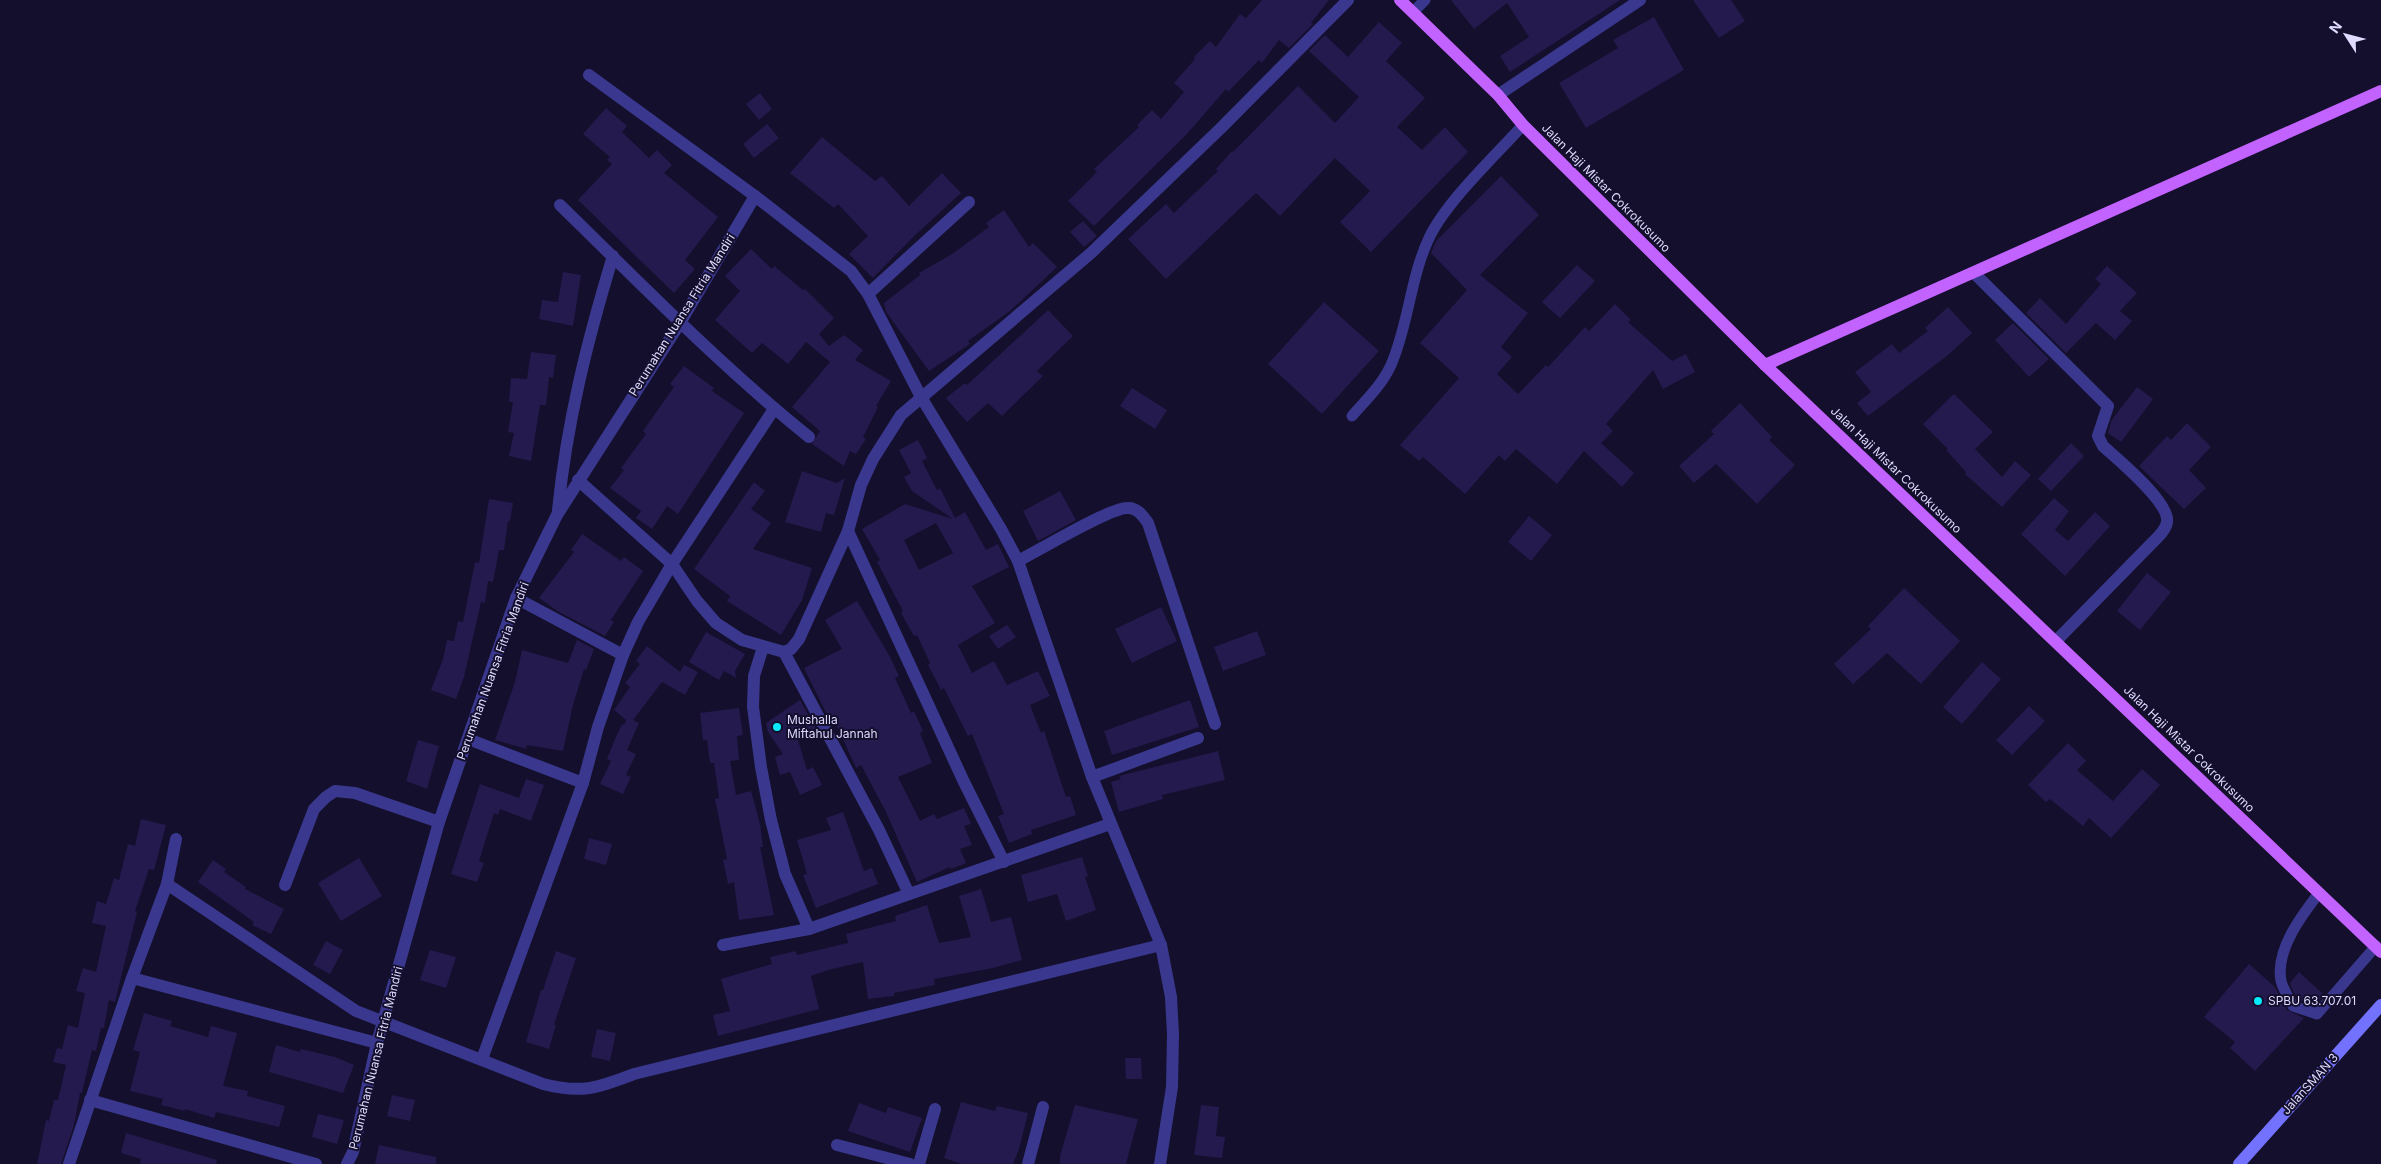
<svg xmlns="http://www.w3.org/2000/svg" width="2381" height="1164" font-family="Inter,sans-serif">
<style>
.building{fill:#241a4e;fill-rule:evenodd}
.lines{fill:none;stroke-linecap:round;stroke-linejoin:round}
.lane{stroke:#3a388e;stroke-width:11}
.street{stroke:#3a388e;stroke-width:12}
.secondary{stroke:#7372ff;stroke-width:12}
.primary{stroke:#c262ff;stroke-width:12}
.poi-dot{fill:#07eaff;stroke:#140f2c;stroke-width:2}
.labels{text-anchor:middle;stroke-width:4;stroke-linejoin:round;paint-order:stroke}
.street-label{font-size:12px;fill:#dedbff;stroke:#140f2c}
.poi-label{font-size:12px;fill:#dedbff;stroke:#140f2c;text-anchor:start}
</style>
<rect width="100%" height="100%" fill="#140f2c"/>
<g class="building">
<polygon points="1262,0 1329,0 1311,23 1313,24 1289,48 1279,40 1262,63 1259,60 1228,92 1226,89 1186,135 1094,226 1068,201 1097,172 1094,169 1139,127 1137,125 1152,110 1161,119 1184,92 1174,83 1195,59 1194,57 1210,41 1216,47 1240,14 1246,18"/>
<polygon points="1451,0 1620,0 1510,72 1500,56 1529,37 1507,3 1474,29"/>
<polygon points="1693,0 1731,0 1745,21 1719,38"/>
<polygon points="1654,17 1684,70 1586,128 1559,83 1618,48 1613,40"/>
<polygon points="1379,22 1402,43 1386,61 1425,98 1397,127 1422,150 1445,127 1468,152 1371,252 1340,222 1370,191 1335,158 1280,216 1256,193 1166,279 1128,239 1166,204 1174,213 1218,171 1216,169 1232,151 1233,152 1298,86 1335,123 1359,97 1309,51 1325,35 1348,57"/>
<polygon points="760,93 772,109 759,120 746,104"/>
<polygon points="606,108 627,126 622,132 649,158 657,150 672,165 664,173 718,217 685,260 695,269 674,293 578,200 612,164 607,160 610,157 583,134"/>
<polygon points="767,124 779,138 754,158 743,144"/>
<polygon points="822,137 875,181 882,176 909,206 942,173 961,193 912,238 873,278 849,254 868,236 838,204 834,208 790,173"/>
<polygon points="1501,176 1539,215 1480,275 1528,313 1501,347 1512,357 1497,374 1518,394 1546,365 1548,367 1585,327 1589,331 1615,304 1631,320 1628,322 1672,361 1686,354 1695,372 1663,389 1653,370 1606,424 1613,431 1601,443 1634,473 1622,487 1584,451 1557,484 1516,449 1505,461 1499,455 1465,494 1423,457 1419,461 1400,445 1459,378 1420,343 1467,290 1431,253 1436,241"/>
<polygon points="1004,210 1029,247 1033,243 1057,267 1010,311 968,341 970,344 929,371 886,312 884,303 920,275 919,273 952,254 989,227 986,223"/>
<polygon points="1083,221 1097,236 1084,247 1070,232"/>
<polygon points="751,249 772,269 774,266 803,290 805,289 834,318 819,334 829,346 844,335 863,350 855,360 891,381 876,406 878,407 863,437 866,439 856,454 850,451 844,466 812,444 820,431 792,407 830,362 806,342 788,364 762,343 752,353 715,320 740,291 725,276"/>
<polygon points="1577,265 1595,281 1560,318 1542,302"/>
<polygon points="2107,266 2137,293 2120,311 2132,321 2115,340 2096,323 2066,353 2026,313 2040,298 2066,324 2101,284 2095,279"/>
<polygon points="563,272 581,275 573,326 539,319 542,300 558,302"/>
<polygon points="1324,302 1379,351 1322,414 1268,364"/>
<polygon points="1948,307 1972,333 1948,355 1868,416 1857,403 1871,392 1855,372 1892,344 1899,353 1928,331 1925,328"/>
<polygon points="1048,310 1073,336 1037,371 1043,376 1002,416 988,403 967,422 946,398 965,383 967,385"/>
<polygon points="2013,323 2049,359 2029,377 1995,340"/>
<polygon points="531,352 556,355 553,378 549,377 546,405 540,405 531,461 509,456 514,433 508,432 513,402 509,402 511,378 527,379"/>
<polygon points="684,366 714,388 712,391 744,413 678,514 667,506 652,529 636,518 641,511 610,488 624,470 621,468 646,434 643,431 674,387 670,384"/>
<polygon points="2137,387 2153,399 2121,442 2108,433 2111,421"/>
<polygon points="1132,388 1167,410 1155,429 1120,406"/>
<polygon points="1954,394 1993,432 1975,449 2002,477 2015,461 2031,475 2002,507 1965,474 1966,472 1946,450 1948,449 1923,424"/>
<polygon points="1740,403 1772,437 1769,440 1795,465 1757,504 1716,464 1694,483 1679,466 1714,434 1711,431"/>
<polygon points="2187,423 2211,447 2189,470 2206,488 2184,509 2139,466 2167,436 2171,440"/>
<path d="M918 440 927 458 922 461 937 490 940 488 955 518 965 512 986 550 998 544 1009 567 972 586 995 623 958 645 972 673 994 661 1007 685 1038 671 1050 696 1030 705 1041 733 1044 731 1066 797 1070 796 1076 815 1031 830 1032 834 1009 843 998 816 1004 814 972 734 968 736 944 688 941 690 928 665 930 663 917 635 914 636 901 613 903 611 877 562 880 560 862 529 905 504 953 519 912 491 904 477 911 473 899 450ZM936 523 953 553 919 570 904 540Z"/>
<polygon points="2071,443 2084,456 2051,491 2038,479"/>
<polygon points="802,471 837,483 845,478 834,515 826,513 821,532 785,522"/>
<polygon points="754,482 765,491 751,509 771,523 753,549 812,568 802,600 781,635 727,601 730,596 694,569"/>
<polygon points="1060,491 1076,520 1038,541 1023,511"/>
<polygon points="2054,498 2069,511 2055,530 2068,541 2095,512 2110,526 2065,576 2021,534"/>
<polygon points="489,499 513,503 510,521 508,521 504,550 499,550 493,582 488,581 485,603 481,602 464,677 456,699 431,690 443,659 447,640 454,641 458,621 463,622 475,562 479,563"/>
<polygon points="1529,516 1552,535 1531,561 1508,542"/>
<polygon points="582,534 621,561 624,557 643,571 611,620 614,622 605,636 559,612 539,598 574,552 571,550"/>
<polygon points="2147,573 2171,592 2140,630 2117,611"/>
<polygon points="1904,588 1960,641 1921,684 1887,653 1853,684 1834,664 1871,629 1868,626"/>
<polygon points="857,601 889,655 899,676 895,678 911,713 914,711 923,731 920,733 932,763 898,777 920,821 934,814 937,819 964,808 971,824 964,826 972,845 960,849 966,863 951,869 950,867 917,882 885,810 861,765 856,768 833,717 829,719 804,668 842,649 825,620"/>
<polygon points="1161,607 1177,641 1132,663 1115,629"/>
<polygon points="1007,625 1016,637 998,649 989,636"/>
<polygon points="1257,631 1266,655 1223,671 1214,647"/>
<polygon points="706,632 745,654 735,671 736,678 724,671 719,680 689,662"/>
<polygon points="577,640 594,649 586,670 584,669 573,705 563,751 527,745 526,749 495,740 515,682 522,650 568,663"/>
<polygon points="647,646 680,672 684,665 698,672 685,695 662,682 633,720 639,723 627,750 636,754 626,775 631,777 623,794 600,784 611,761 607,759 615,739 622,724 624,725 626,720 614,710 630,687 625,683 640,664 636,661"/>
<polygon points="1982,662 2001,679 1962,724 1943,707"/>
<polygon points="800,700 816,728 798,740 807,770 813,767 822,785 800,795 790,772 780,775 775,757 783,754 768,732 766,723"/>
<polygon points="1190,700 1199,727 1112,755 1104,731"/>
<polygon points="2029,706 2045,721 2012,755 1996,740"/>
<polygon points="739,708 743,735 737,736 739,760 730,761 736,795 751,791 760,824 763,847 760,847 774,915 739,920 734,882 728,884 723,860 727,859 715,799 719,798 714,763 710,763 707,740 703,740 700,713"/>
<polygon points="418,740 439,746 427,789 406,781"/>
<polygon points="2068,743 2086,761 2077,770 2113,801 2142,769 2160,785 2111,838 2089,818 2083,826 2050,799 2046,802 2028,785"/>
<polygon points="1218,751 1225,780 1162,795 1163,799 1119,812 1111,782 1121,779 1119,776"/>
<polygon points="526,779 544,785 531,821 500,809 498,815 494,813 479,861 484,863 477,882 451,874 480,784 519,798"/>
<polygon points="843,812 864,871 872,868 878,884 816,908 803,875 807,874 797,840 831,830 826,818"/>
<polygon points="141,819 166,825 154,870 149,869 135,911 137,912 115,1002 109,1000 104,1028 101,1028 96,1051 92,1050 82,1093 80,1093 74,1125 61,1164 37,1164 46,1120 49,1121 54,1100 58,1100 66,1065 53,1062 57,1048 62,1049 68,1025 78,1028 85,993 76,991 83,968 96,972 106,926 92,923 97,901 106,904 114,878 119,880 128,844 135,846"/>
<polygon points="589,838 612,844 606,865 584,859"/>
<polygon points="1082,857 1088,876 1085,877 1096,910 1066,921 1057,894 1028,902 1021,875"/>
<polygon points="359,858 382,896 341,921 318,883"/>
<polygon points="213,860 226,869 224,872 246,887 245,889 284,909 271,934 252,925 254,922 198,882"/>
<polygon points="981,889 991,922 1011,917 1022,960 993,968 934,979 935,985 894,993 894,996 868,999 863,962 828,970 811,976 819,1009 718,1036 713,1015 730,1011 721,979 772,964 770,957 796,951 797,955 848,943 846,934 896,921 895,916 927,905 939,943 971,937 959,896"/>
<polygon points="326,941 343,950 330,974 313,965"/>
<polygon points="430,950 456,957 446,988 420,980"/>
<polygon points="556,951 576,958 554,1025 556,1025 549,1049 526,1042 541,990 543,990"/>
<polygon points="2249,964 2275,987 2287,1010 2304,1018 2255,1071 2230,1048 2235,1042 2204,1017"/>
<polygon points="2299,972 2324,995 2315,1005 2298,1000 2291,987 2290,983"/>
<polygon points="144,1013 172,1021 170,1026 208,1037 211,1026 237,1033 223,1086 248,1091 247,1096 285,1106 279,1127 216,1112 214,1118 185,1109 185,1111 161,1105 163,1099 130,1091 140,1052 133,1050"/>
<polygon points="597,1029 616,1033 610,1061 591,1057"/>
<polygon points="276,1045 300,1052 301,1049 335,1057 354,1065 343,1093 269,1072"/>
<polygon points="1125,1058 1141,1058 1142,1079 1126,1079"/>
<polygon points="392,1095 415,1100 410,1121 387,1116"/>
<polygon points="961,1102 995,1111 997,1106 1028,1113 1019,1149 1013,1164 962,1164 944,1158"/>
<polygon points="859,1103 886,1113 888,1107 922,1118 910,1152 848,1131"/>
<polygon points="1075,1105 1138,1119 1126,1164 1060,1164 1060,1156"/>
<polygon points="1201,1105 1219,1107 1216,1136 1225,1137 1222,1158 1194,1155"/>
<polygon points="318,1114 344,1120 337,1144 312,1137"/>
<polygon points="126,1133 217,1160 216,1164 140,1164 141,1159 121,1153"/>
<polygon points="379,1145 436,1157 436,1164 375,1164"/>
</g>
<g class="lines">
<g class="lane">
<polyline points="1413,12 1425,0"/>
<path d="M1352 416C1366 400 1382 385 1391 365 1409 324 1410 277 1430 236 1448 200 1495 156 1523 125"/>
<path d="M2319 893C2302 915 2275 950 2281 981 2283 989 2289 998 2293 1006L2317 1014 2376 946"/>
</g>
<g class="street">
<polyline points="589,75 755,196 851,271 868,294 921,397 1001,529 1018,561 1092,777 1161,945 1171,997 1173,1034 1172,1087 1160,1164"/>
<polyline points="1498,95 1640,0"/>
<path d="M560 205C641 284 721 366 809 437"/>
<path d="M1974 273 2108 406 2098 436 2103 446C2117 459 2170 502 2167 522 2166 530 2158 537 2152 543L2056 641"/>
<polyline points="868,294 969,202"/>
<polyline points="578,480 672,564 697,601 716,623 742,640 784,652 879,830 909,894"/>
<path d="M558 510C567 421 587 342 613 256"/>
<polyline points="848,531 964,782 1004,862"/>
<path d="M1018 561C1038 551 1109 508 1127 508 1137 507 1143 516 1148 523L1215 724"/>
<polyline points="516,598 623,655"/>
<polyline points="763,647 754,676 753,707 761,767 771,820 785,874 809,929"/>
<polyline points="784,652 791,649 799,639 848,531 861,485 873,459 901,415 1091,253 1222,127 1348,0"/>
<polyline points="468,739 583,783"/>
<polyline points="1092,777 1198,738"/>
<path d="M167 884 356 1011 543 1084C582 1094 597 1088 634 1074L1161 945"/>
<polyline points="285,885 314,809 326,797 335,791 355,793 439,822"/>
<polyline points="723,945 809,929 1110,824"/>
<polyline points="132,978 377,1043"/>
<polyline points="482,1059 583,783 598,727 623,655 638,622 672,564 774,409"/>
<polyline points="90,1100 316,1164"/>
<polyline points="837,1145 910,1164"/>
<polyline points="69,1164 132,978 167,884 176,839"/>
<polyline points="347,1164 353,1152 377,1043 439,822 516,598 557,515 680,323 755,196"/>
<polyline points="919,1164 935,1109"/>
<polyline points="1028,1164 1043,1107"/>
</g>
<polyline class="secondary" points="2239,1164 2381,1005"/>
<g class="primary">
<polyline points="1400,0 1498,95 1523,125 1765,365 2381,952"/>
<polyline points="1765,365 2381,91"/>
</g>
</g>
<g class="poi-dot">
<circle cx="777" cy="727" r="5"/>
<circle cx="2258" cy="1001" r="5"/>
</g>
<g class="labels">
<g class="street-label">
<text transform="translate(1606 188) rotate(45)" y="4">Jalan Haji Mistar Cokrokusumo</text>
<text transform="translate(682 315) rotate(-58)" y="4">Perumahan Nuansa Fitria Mandiri</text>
<text transform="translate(1896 470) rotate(44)" y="4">Jalan Haji Mistar Cokrokusumo</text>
<text transform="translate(493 671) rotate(-70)" y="4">Perumahan Nuansa Fitria Mandiri</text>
<text transform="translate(2189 749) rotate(44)" y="4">Jalan Haji Mistar Cokrokusumo</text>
<text transform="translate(376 1058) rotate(-76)" y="4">Perumahan Nuansa Fitria Mandiri</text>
<text transform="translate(2310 1084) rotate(-48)" y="4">JalanSMAN 3</text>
</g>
<g class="poi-label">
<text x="787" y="724">Mushalla<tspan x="787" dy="14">Miftahul Jannah</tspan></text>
<text x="2268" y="1005">SPBU 63.707.01</text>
</g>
</g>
<g transform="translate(2346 35) rotate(306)" stroke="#140f2c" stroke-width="4" paint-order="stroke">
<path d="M0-4L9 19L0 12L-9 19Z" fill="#dedbff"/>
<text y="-8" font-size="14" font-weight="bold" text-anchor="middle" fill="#dedbff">N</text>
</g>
</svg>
